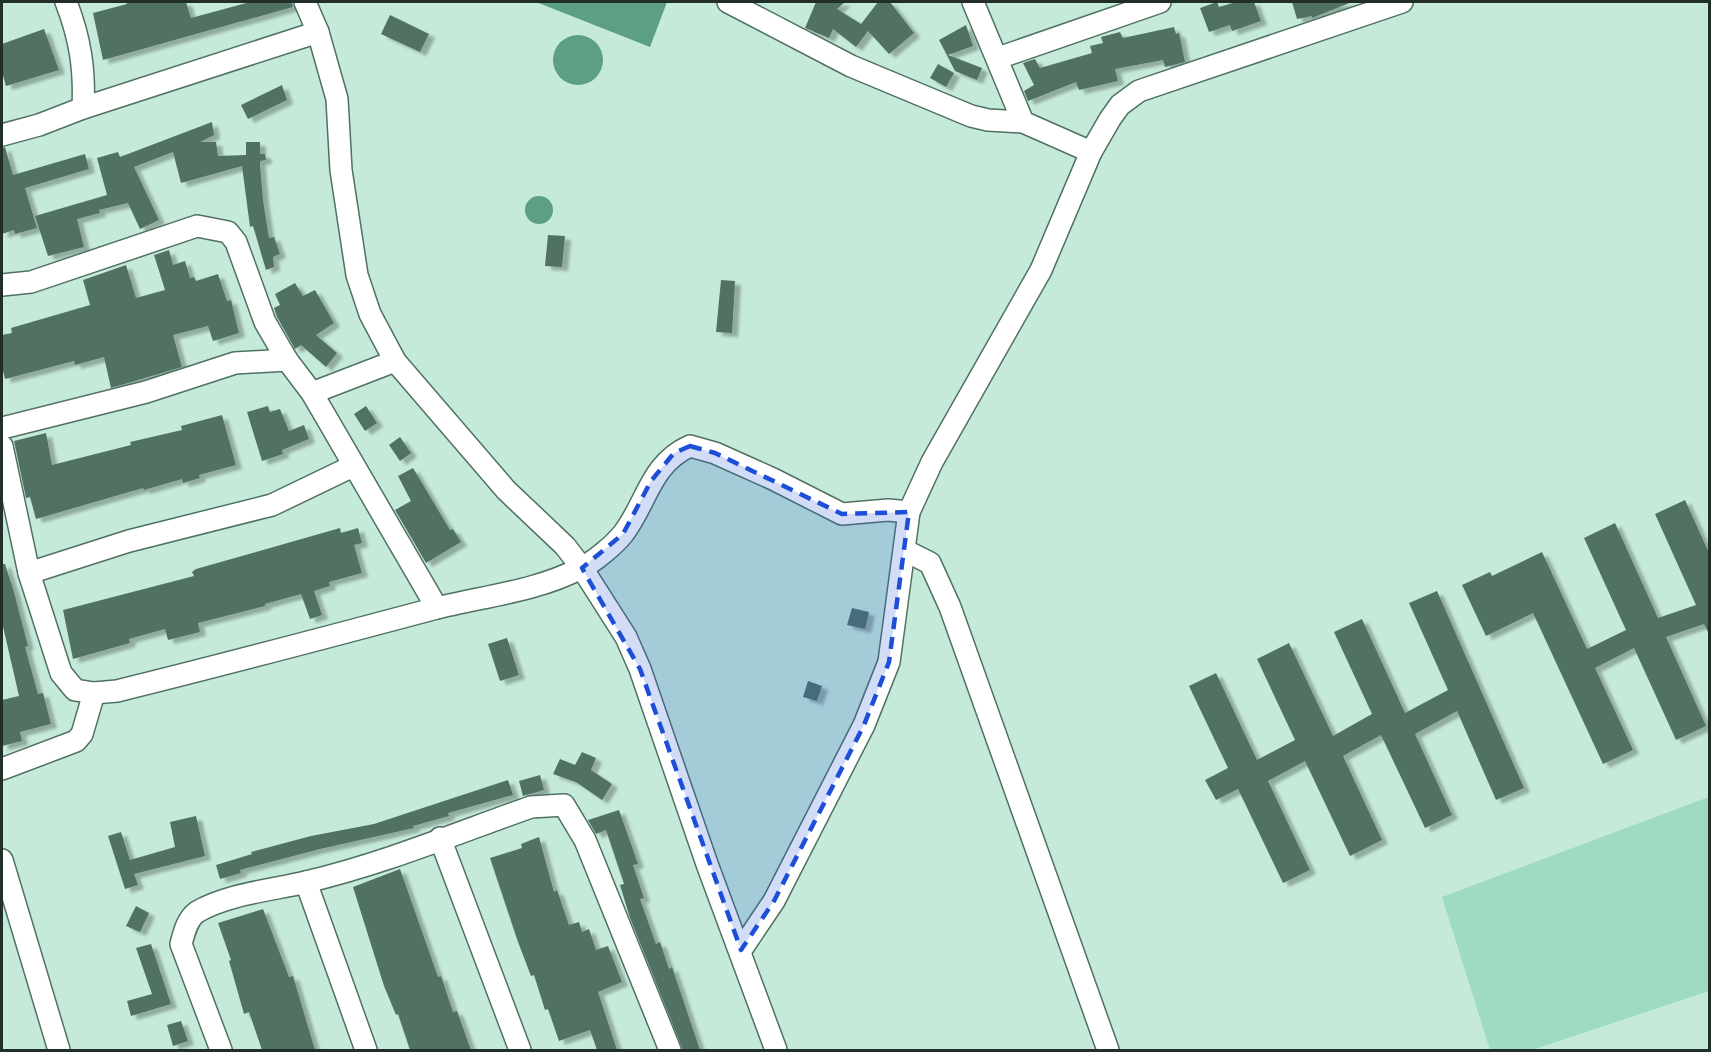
<svg xmlns="http://www.w3.org/2000/svg" width="1711" height="1052" font-family="'IBM Plex Sans',sans-serif">
<style>
.green{fill:#9edbc0}
.water{fill:#5d9f84}
.building{fill:#517263;filter:url(#shadow)}
.lines{fill:none;stroke-linecap:round;stroke-linejoin:round}
.minor-casing{stroke:#507162;stroke-width:24}
.minor{stroke:#fff;stroke-width:21}
.marked{fill:#1d4ed8;fill-opacity:0.2;stroke:#1d4ed8;stroke-width:4.5;stroke-dasharray:12 8;stroke-linejoin:round}
</style>
<defs>
<filter id="shadow"><feDropShadow dx="6" dy="4" stdDeviation="1.5" flood-color="#0004"/></filter>
</defs>
<rect width="100%" height="100%" fill="#c6ead9"/>
<polygon class="green" points="1709,797 1709,991 1532,1050 1490,1050 1442,897"/>
<g class="water">
<polygon points="536,2 667,2 650,47"/>
<circle cx="578" cy="60" r="25"/>
<circle cx="539" cy="210" r="14"/>
</g>
<g class="building">
<polygon points="126,2 186,2 191,18 250,2 292,2 293,7 103,60 93,13 127,4"/>
<polygon points="816,2 845,2 837,9 861,24 878,2 890,2 914,33 889,54 868,31 856,47 833,29 829,38 805,28"/>
<polygon points="1217,2 1219,7 1236,2 1254,2 1261,21 1232,31 1230,25 1209,32 1200,8"/>
<polygon points="1292,2 1352,2 1312,18 1312,16 1297,19"/>
<polygon points="390,15 429,34 420,52 381,34"/>
<polygon points="966,25 973,46 948,55 982,68 977,80 955,71 939,40"/>
<polygon points="1174,27 1176,34 1179,33 1185,62 1165,67 1163,60 1115,69 1118,81 1079,90 1076,82 1028,101 1024,91 1034,85 1023,63 1035,59 1040,68 1092,53 1090,46 1103,43 1101,37 1120,32 1123,38"/>
<polygon points="44,29 59,70 6,86 2,72 2,44"/>
<polygon points="938,64 954,73 946,87 930,78"/>
<polygon points="282,85 287,100 248,119 241,105"/>
<polygon points="212,122 214,135 200,142 216,142 218,156 246,155 246,142 260,142 260,154 265,154 266,160 260,161 260,165 263,200 269,238 274,237 280,254 273,257 274,267 266,270 253,226 250,227 242,166 181,183 173,152 134,167 159,220 140,229 128,203 99,210 100,213 77,219 84,247 48,256 35,216 107,195 97,158 118,152 120,157"/>
<polygon points="5,147 13,175 85,154 89,169 25,188 37,228 15,234 14,230 2,234 2,148"/>
<polygon points="548,235 565,236 562,267 545,266"/>
<polygon points="169,250 173,265 185,261 190,278 194,277 196,281 218,274 227,301 231,300 239,333 213,341 208,326 173,335 182,367 111,388 104,357 75,365 74,361 5,379 2,367 2,335 12,333 11,328 90,305 83,280 126,265 136,298 165,290 154,255"/>
<polygon points="721,280 735,281 732,333 716,332"/>
<polygon points="295,283 303,296 315,290 334,323 316,335 337,353 326,367 301,345 295,349 277,317 274,308 280,305 275,294"/>
<polygon points="268,406 270,412 280,409 289,431 304,425 309,439 282,450 283,454 262,461 247,412"/>
<polygon points="366,406 377,423 365,431 354,414"/>
<polygon points="222,415 236,465 199,475 200,478 183,483 182,479 144,490 143,488 36,519 30,497 26,498 14,441 46,433 52,465 131,445 130,442 182,430 181,426"/>
<polygon points="400,437 411,453 400,461 389,445"/>
<polygon points="413,468 450,530 453,529 461,542 426,563 395,510 411,501 398,476"/>
<polygon points="1685,500 1710,555 1710,636 1704,624 1666,637 1706,726 1676,740 1634,648 1595,668 1633,750 1603,764 1533,613 1486,636 1462,585 1490,572 1492,576 1542,552 1587,649 1626,630 1584,538 1615,523 1658,618 1696,605 1655,514"/>
<polygon points="340,528 341,533 358,528 362,543 354,545 362,573 329,582 330,586 314,591 322,615 310,619 301,594 265,604 265,606 198,623 200,632 168,640 165,629 129,639 130,643 73,659 63,610 194,576 192,572 196,569"/>
<polygon points="2,564 5,564 14,592 28,646 25,647 38,694 43,693 51,724 20,732 22,741 2,746 2,700 19,696 2,622"/>
<polygon points="1437,591 1524,788 1496,800 1457,711 1415,734 1452,815 1425,828 1381,735 1343,756 1382,840 1350,856 1305,761 1268,781 1310,870 1283,883 1238,789 1216,800 1205,780 1228,768 1189,686 1216,673 1257,760 1295,740 1257,659 1289,643 1333,736 1372,714 1334,632 1362,619 1405,713 1448,690 1409,603"/>
<polygon points="852,608 869,612 865,629 847,625"/>
<polygon points="507,638 519,675 500,681 488,644"/>
<polygon points="808,681 822,686 817,701 803,697"/>
<polygon points="582,752 596,758 591,770 612,784 602,800 576,782 553,774 560,759 575,765"/>
<polygon points="540,775 544,790 523,796 519,781"/>
<polygon points="508,780 513,795 448,813 449,816 413,826 414,828 320,849 240,870 241,873 220,879 216,865 252,854 251,852 311,836 374,824"/>
<polygon points="619,810 638,864 633,865 644,898 640,899 656,944 660,942 669,969 672,967 700,1050 683,1050 630,918 620,885 624,884 606,830 596,834 588,820"/>
<polygon points="196,816 205,856 134,874 138,885 125,889 108,836 121,832 130,860 175,847 170,822"/>
<polygon points="539,837 554,892 557,890 569,925 579,922 582,932 589,929 596,950 608,946 622,982 598,992 617,1050 597,1050 590,1030 559,1041 548,1009 545,1010 534,975 531,976 518,942 490,858 522,848 521,844"/>
<polygon points="400,869 438,977 441,976 453,1012 457,1011 471,1050 410,1050 398,1014 396,1015 384,986 353,887"/>
<polygon points="136,906 149,913 140,932 126,926"/>
<polygon points="263,909 289,977 293,976 315,1050 262,1050 249,1012 244,1014 229,961 231,960 218,923"/>
<polygon points="151,944 171,1004 131,1016 127,1001 152,994 136,948"/>
<polygon points="181,1021 188,1041 173,1046 167,1025"/>
</g>
<g class="lines">
<g class="minor-casing">
<g id="minor">
<path d="M66 2C80 38 85 69 83 108"/>
<polyline points="305,2 318,32 337,99 341,170 357,275 370,314 395,361 506,490 565,546 582,568 626,637 640,669 707,864 776,1050"/>
<polyline points="728,2 851,66 971,116 988,120 1023,122"/>
<polyline points="973,2 1023,122 1091,152"/>
<polyline points="998,58 1160,2"/>
<polyline points="2,135 39,125 83,108 318,32"/>
<polyline points="2,285 31,282 197,226 228,232 236,242 265,322 287,360 312,393 437,608"/>
<polyline points="312,393 395,361"/>
<polyline points="2,428 146,392 235,363 287,360"/>
<path d="M2 446 29 573 61 673 75 690 94 693 117 691C223 665 328 637 433 609 483 596 535 592 581 568 594 562 614 545 623 534 647 503 650 464 690 446L715 453 773 479 842 514 888 510 909 512"/>
<polyline points="906,551 930,563 950,607 1108,1050"/>
<polyline points="29,573 129,541 272,505 353,466"/>
<polyline points="2,769 76,741 82,734 94,693"/>
<polyline points="440,838 520,1050"/>
<polyline points="2,860 59,1050"/>
<polyline points="306,882 366,1050"/>
<polyline points="741,950 774,901 864,725 889,662 909,512 932,462 1041,270 1091,152 1110,119 1120,105 1139,91 1402,2"/>
<path d="M221 1050 181 944C184 933 187 919 197 912 227 894 273 890 306 882 383 864 457 833 531 807L564 805 585 840 670 1050"/>
</g>
</g>
<use href="#minor" class="minor"/>
</g>
<path class="marked" d="M690 446 715 453 842 514 909 512 889 662 864 725 774 901 741 950 640 669 582 568 623 534 651 481 674 453Z"/>
<rect width="1711" height="1052" fill="none" stroke="#212f28" stroke-width="6"/>
</svg>
